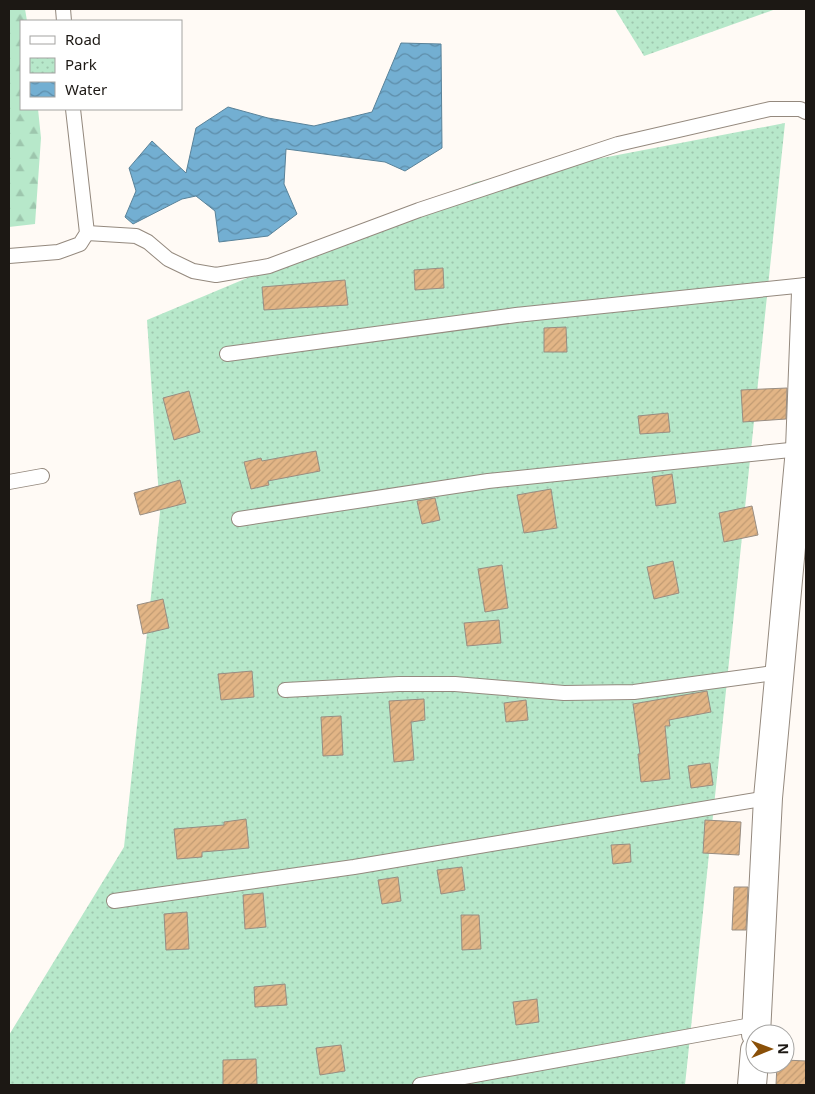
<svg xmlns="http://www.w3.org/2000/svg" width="815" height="1094" font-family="'Noto Sans',sans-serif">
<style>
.forest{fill:url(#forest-firs)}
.park{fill:url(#park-dots)}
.water{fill:url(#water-waves);stroke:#598299}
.building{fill:url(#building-hatch);stroke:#988d82}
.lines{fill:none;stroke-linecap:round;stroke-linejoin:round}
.lane-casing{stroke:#94897e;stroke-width:16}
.street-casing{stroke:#94897e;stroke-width:30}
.lane{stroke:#fff;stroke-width:14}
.street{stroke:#fff;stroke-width:28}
</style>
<defs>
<pattern id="forest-firs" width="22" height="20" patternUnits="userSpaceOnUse" patternTransform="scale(1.25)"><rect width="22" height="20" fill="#b7e8ca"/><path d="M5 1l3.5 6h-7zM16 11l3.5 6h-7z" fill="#9dc6ad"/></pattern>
<pattern id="park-dots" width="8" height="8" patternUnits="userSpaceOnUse" patternTransform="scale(1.25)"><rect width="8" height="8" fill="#b7e8ca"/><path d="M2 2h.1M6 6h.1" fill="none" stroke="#9dc6ad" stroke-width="1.8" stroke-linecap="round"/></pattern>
<pattern id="water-waves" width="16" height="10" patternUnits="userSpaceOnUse" patternTransform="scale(1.25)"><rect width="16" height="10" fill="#73afd2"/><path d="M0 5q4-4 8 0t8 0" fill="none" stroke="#5e8da9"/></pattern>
<pattern id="building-hatch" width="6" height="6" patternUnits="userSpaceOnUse" patternTransform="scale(1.25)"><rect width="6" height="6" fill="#e2b586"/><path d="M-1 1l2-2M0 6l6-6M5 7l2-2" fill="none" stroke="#c19b73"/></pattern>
</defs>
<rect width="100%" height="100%" fill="#fffaf5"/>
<polygon class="forest" points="9,9 25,9 27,21 21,21 21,109 38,109 41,138 35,224 9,227"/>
<g class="park">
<polygon points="615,9 776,9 644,56"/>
<polygon points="785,123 685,1085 9,1085 9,1035 124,847 160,512 147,320 476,182"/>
</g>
<polygon class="water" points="401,43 441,44 442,148 405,171 385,162 286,149 284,184 297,214 268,236 219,242 215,211 196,196 182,199 133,224 125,217 136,191 129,168 152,141 186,173 196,128 228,107 268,118 314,126 372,112"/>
<g class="building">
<polygon points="443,268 444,288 415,290 414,270"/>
<polygon points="345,280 348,305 264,310 262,287"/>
<polygon points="566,327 567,352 544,352 544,328"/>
<polygon points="787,388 786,419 743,422 741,390"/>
<polygon points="189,391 200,432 174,440 163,398"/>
<polygon points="668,413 670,432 640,434 638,416"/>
<polygon points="316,451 320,471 268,481 269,485 251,489 244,462 261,458 262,461"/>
<polygon points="672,474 676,503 656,506 652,477"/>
<polygon points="180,480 186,503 140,515 134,493"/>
<polygon points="551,489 557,528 524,533 517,495"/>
<polygon points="435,498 440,520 422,524 417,501"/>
<polygon points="752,506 758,535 724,542 719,513"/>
<polygon points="673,561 679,593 654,599 647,567"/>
<polygon points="502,565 508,608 485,612 478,569"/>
<polygon points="163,599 169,628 143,634 137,605"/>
<polygon points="499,620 501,643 467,646 464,623"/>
<polygon points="252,671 254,697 221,700 218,674"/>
<polygon points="707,691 711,712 669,720 670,726 665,726 670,779 641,782 638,754 640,754 633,704"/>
<polygon points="424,699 425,720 411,722 414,760 394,762 389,701"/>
<polygon points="526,700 528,720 506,722 504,703"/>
<polygon points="341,716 343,755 323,756 321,717"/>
<polygon points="710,763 713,785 691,788 688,766"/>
<polygon points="246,819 249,848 202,852 202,857 177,859 174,829 224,825 224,822"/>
<polygon points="705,820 741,822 739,855 703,853"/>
<polygon points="630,844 631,862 613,864 611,845"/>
<polygon points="462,867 465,890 441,894 437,870"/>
<polygon points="398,877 401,901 382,904 378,880"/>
<polygon points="734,887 748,887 746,930 732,930"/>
<polygon points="263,893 266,927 245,929 243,895"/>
<polygon points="187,912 189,949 166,950 164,914"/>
<polygon points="461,915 479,915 481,949 462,950"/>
<polygon points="285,984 287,1005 255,1007 254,987"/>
<polygon points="537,999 539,1022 516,1025 513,1002"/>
<polygon points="341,1045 345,1071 320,1075 316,1048"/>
<polygon points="256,1059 257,1084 223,1085 223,1060"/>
<polygon points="785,1060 806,1061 806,1085 776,1085 777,1064 785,1064"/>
</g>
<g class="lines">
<g class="lane-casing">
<g id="lane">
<polyline points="63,9 64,21"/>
<polyline points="87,233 136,236 148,242 168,259 193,271 216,275 269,266 419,210 618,144 770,109 800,109 806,112"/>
<polyline points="9,256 58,252 80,244 87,233 73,109"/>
<polyline points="227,354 516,315 806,285"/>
<polyline points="9,482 42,476"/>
<polyline points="239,519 488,481 800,449"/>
<polyline points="285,690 399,684 455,684 564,693 634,692 781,672"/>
<polyline points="114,901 354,867 768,798"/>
<polyline points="420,1085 757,1024"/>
</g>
</g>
<g class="street-casing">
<g id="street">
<polyline points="756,1034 768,798 800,449 806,292"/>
<polyline points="752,1085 755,1050"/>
</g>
</g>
<use href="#lane" class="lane"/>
<use href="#street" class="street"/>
</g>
<rect width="815" height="1094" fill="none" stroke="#1c1814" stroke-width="20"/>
<rect x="20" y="20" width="162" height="90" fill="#ffffff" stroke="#a4a3a1"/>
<rect x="30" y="36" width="25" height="8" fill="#ffffff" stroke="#a4a3a1"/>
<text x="65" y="45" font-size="15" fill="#1c1814">Road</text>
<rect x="30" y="58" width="25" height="15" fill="url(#park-dots)" stroke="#a4a3a1"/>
<text x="65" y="70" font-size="15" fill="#1c1814">Park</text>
<rect x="30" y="82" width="25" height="15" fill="url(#water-waves)" stroke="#a4a3a1"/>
<text x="65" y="95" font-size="15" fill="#1c1814">Water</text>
<g transform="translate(770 1049) rotate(89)"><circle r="24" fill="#ffffff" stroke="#a4a3a1"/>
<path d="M0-4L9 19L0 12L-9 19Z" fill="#8a5008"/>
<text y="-8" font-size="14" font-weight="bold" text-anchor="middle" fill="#1c1814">N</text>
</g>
</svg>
